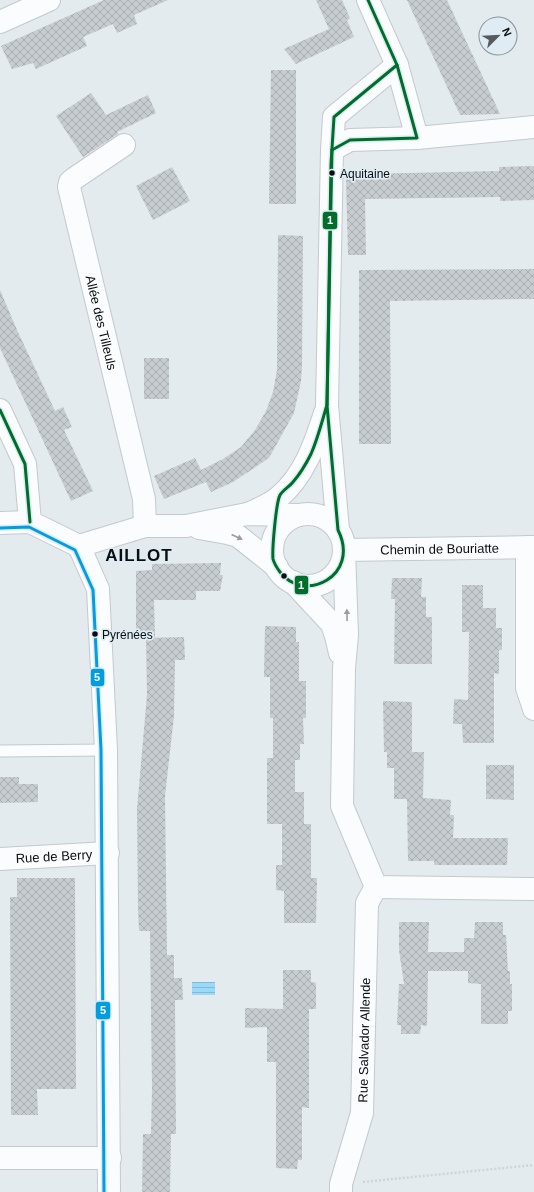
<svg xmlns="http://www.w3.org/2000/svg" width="534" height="1192" font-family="Helvetica,sans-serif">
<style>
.water{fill:url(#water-rules)}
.building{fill:url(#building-cross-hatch)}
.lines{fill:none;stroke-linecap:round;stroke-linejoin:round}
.service-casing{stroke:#c3c9cc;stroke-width:13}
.minor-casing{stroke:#c3c9cc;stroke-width:24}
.tertiary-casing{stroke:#c3c9cc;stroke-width:24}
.path{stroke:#d1d3d5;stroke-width:2.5;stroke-dasharray:2 2;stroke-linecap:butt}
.service{stroke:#fbfcfd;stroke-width:11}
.minor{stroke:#fbfcfd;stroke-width:22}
.tertiary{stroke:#fbfcfd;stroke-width:22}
.bus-1-casing{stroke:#dfecf4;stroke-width:6}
.bus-2-casing{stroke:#dfecf4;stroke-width:6}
.bus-1{stroke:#006e2b;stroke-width:3}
.bus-2{stroke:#009ee0;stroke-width:3}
.oneway{fill:#9a9d9e}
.bus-dot{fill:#090e10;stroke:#dfecf4;stroke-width:1.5}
.labels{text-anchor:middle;stroke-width:3.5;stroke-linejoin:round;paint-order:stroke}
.bus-label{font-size:12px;fill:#090e10;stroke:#dfecf4;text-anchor:start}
.street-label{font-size:13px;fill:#090e10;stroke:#dfecf4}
.district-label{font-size:17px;font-weight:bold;letter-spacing:1px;fill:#090e10;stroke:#dfecf4}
.line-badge{stroke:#dfecf4;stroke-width:1.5}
.badge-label{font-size:11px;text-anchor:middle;font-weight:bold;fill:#fff}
</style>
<defs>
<pattern id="water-rules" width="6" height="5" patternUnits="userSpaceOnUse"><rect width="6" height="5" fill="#9bd9f8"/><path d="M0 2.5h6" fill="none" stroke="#84b9d4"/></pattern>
<pattern id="building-cross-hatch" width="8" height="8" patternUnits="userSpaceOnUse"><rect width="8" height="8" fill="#c6cccf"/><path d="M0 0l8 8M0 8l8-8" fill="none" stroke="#a9aeb1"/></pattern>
</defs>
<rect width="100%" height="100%" fill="#e4ebef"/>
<rect class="water" x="192" y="982" width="23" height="13"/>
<g class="building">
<polygon points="104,0 168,0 134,15 137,24 117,33 113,24 83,37 87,46 36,69 33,63 12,69 1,46"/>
<polygon points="316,0 342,0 350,18 347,20 354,37 296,64 284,49 329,29"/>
<polygon points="407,0 447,0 500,114 460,115"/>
<polygon points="271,70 296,70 296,204 269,204"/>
<polygon points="91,93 106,115 148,95 156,113 117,132 118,134 83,157 56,116"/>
<polygon points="534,166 534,200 500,201 500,197 365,199 366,255 348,255 346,179 363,179 363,174 499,171 499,167"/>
<polygon points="172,167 190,201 153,220 136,186"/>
<polygon points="278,235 303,236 302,367 301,381 294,413 269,458 233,482 211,492 206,482 164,499 154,476 195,458 201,470 223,459 241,447 255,430 266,411 273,392 277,370"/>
<polygon points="534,269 534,299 390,301 391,444 359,444 359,270"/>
<polygon points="0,290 17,330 55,411 63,407 72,427 64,430 93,491 71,501 0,348"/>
<rect x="144" y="358" width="25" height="41"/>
<polygon points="221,563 220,575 223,575 220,591 196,591 196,600 154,600 155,637 136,638 136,571 152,570 152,564"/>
<polygon points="392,578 422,578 421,597 426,597 426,617 432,617 432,664 394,664 395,599 391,599"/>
<polygon points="462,585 483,585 483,608 496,608 496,628 502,628 502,650 499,650 499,674 494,673 494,743 463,743 462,724 453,724 454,699 468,700 469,632 462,632"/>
<polygon points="265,626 296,627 296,642 299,642 299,681 306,681 306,718 303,718 304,744 300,744 300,760 295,760 295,792 304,792 304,824 311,824 311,878 317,878 316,923 284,923 284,891 276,890 276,865 282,865 282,824 267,824 267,758 273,758 273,718 270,718 270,677 264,677"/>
<polygon points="184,637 185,660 175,660 174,716 165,796 167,955 174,955 174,978 182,978 183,1000 175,1000 176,1134 171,1134 170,1192 142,1192 143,1134 151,1134 152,1089 150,931 139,931 138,908 137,809 147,695 146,638"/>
<polygon points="383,701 412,702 412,752 424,752 423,798 451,800 450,815 454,815 453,838 508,838 507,865 434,865 434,861 408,861 407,799 394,799 394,768 387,768 387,752 384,752"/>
<polygon points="486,765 514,765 514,800 486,799"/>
<polygon points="0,777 19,777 19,784 38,784 38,802 0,803"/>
<polygon points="17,878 75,878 76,1089 37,1089 38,1115 11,1115 10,897 17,897"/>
<polygon points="399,922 429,922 428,952 464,952 464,938 474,938 475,922 503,922 503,935 506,935 508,971 510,971 510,984 512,984 512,1011 508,1011 508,1024 481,1024 481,984 468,983 468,971 428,971 427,1026 421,1025 420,1034 401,1034 401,1025 397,1025 399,984 404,984 399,950"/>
<polygon points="283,970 311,970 311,982 316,983 316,1009 309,1009 309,1108 302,1107 302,1160 298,1160 297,1169 276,1168 276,1062 267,1062 267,1027 245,1028 245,1008 283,1009"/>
</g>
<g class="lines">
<g class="service-casing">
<polyline id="service" points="0,751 106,750"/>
</g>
<g class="minor-casing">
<g id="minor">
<polyline points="368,0 397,65 417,138"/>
<polyline points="0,22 49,0"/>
<path id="s1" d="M124 145 75 178 70 182 69 187 144 499 145 526"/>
<polyline points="332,150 350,140 417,138 534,127"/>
<polyline points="0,410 25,464 30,522"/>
<path d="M248 514C258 509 270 505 279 497 304 476 315 444 325 413"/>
<circle cx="308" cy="550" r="36"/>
<polyline points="199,528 227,533 238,536 277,567"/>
<polyline points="338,530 327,405 332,150 334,117 397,65"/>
<polyline points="527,547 527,688 534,709"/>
<polyline points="293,582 332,624 336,636 340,653"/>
<path id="s2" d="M0 859 108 853"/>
<polyline points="376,887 534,889"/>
<polyline points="0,1158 110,1158"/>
<polyline points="109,1192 106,750 98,589 79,546 145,526 186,526 247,514 298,515"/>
<path id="s3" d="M341 1192V1184L362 1113 367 903 376 887 342 806 344 668 347 635 344 550 534 547"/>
</g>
</g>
<g class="tertiary-casing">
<polyline id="tertiary" points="0,523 30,522 79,546"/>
</g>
<polyline class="path" points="363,1182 534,1165"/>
<use href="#service" class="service"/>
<use href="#minor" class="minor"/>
<use href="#tertiary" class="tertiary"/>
<g class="bus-1-casing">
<g id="bus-1">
<polyline points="332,150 350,140 417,138 397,65 368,0"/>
<path d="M327 405 338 530C361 576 304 604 280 572 277 568 274 563 273 559 272 549 276 503 280 495 283 490 289 487 293 482 300 474 306 464 311 454 318 438 322 421 327 405Z"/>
<polyline points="327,405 331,164 334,117 397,65"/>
<polyline points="327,405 332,150"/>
<polyline points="0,410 25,464 30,522"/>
</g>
</g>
<g class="bus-2-casing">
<polyline id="bus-2" points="0,528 29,527 75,550 93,590 101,750 104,1192"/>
</g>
<use href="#bus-1" class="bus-1"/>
<use href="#bus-2" class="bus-2"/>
</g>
<defs><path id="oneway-solid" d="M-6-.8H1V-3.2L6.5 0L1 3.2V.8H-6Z"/></defs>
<g class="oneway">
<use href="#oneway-solid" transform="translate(237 537) rotate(25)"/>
<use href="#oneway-solid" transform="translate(347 615) rotate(-91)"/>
</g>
<g class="bus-dot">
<circle cx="332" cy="173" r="3.5"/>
<circle cx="284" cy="576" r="3.5"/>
<circle cx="95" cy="634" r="3.5"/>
</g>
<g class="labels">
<g class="bus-label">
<text x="340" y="178">Aquitaine</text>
<text x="102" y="639">Pyrénées</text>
</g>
<g class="street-label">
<text dy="5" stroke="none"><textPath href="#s1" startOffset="210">Allée des Tilleuls</textPath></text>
<text dy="5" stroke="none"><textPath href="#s3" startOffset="750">Chemin de Bouriatte</textPath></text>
<text dy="5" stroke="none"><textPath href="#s2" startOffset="54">Rue de Berry</textPath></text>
<text dy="5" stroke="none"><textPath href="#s3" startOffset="155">Rue Salvador Allende</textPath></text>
</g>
<g class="district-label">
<text x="139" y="561">AILLOT</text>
</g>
</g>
<g class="line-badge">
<rect x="322" y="211" width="16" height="19" rx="4" fill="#006e2b"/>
<rect x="294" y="575" width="15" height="20" rx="4" fill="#006e2b"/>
<rect x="90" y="668" width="15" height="19" rx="4" fill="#009ee0"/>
<rect x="95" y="1001" width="16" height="19" rx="4" fill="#009ee0"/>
</g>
<g class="badge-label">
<text x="330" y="224">1</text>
<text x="301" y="589">1</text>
<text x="97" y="681">5</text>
<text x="103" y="1014">5</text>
</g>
<g transform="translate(498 36) rotate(66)"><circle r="19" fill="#dfecf4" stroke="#899399"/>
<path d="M0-3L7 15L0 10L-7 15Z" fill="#565b5e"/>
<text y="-6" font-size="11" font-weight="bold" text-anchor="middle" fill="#090e10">N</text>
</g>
</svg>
